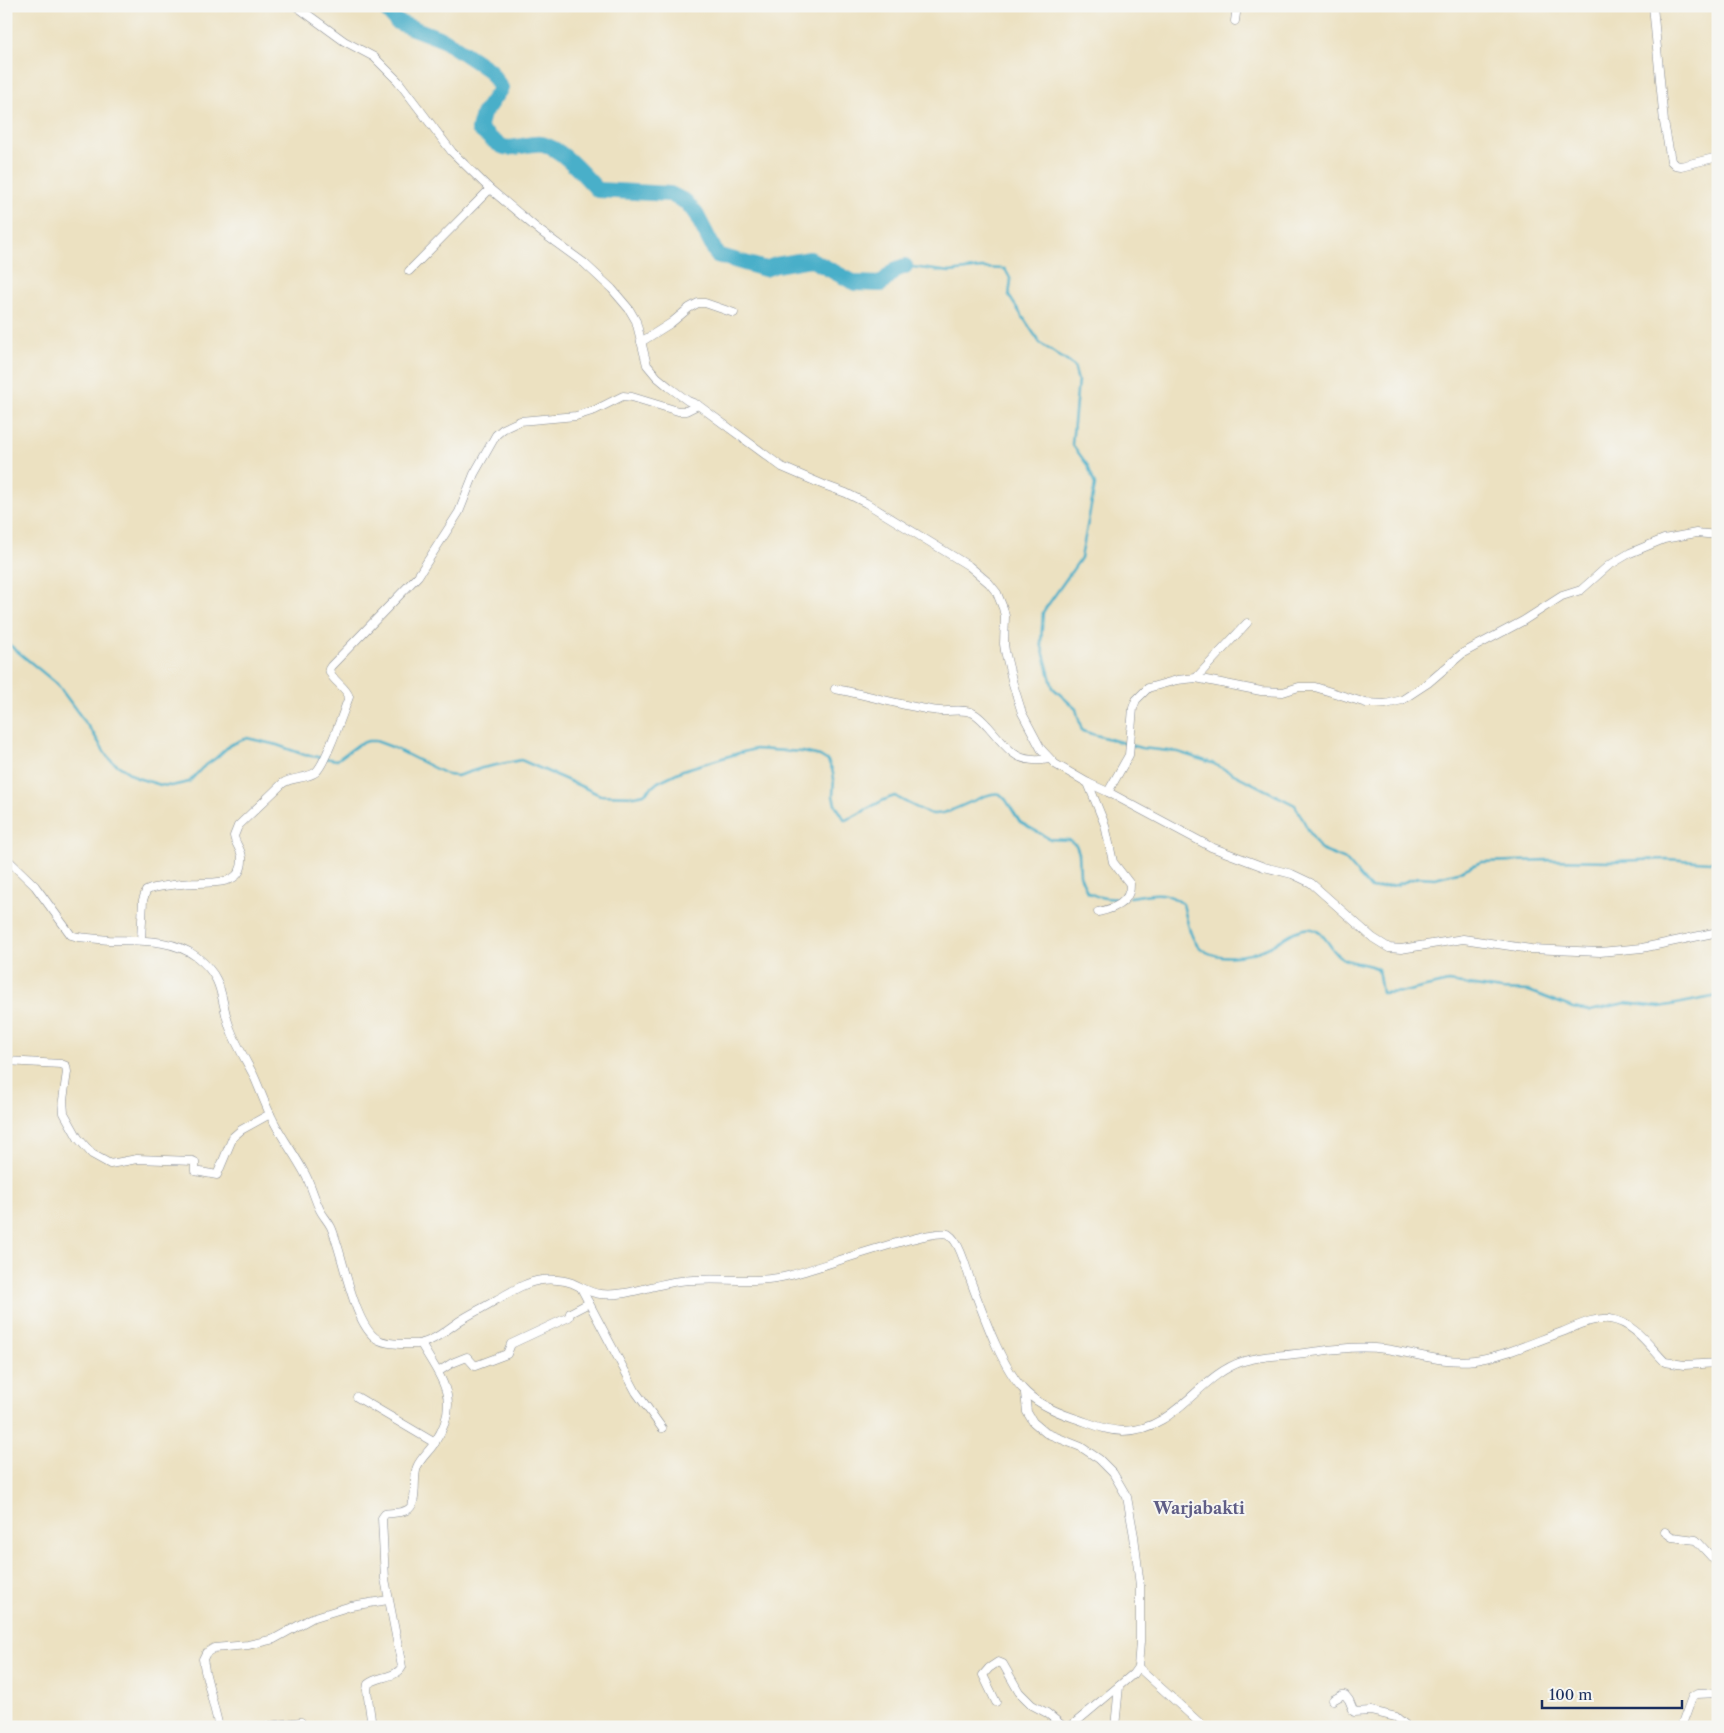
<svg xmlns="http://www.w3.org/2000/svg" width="1724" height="1733" font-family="'Libre Caslon Text',serif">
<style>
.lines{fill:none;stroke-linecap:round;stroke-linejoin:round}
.stream{stroke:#49afc9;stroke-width:2.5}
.river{stroke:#49afc9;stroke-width:16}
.street-casing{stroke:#848890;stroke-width:9}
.street{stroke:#fff;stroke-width:8}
.labels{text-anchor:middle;stroke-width:4;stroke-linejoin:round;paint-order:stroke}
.quarter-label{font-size:16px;font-weight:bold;fill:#605e86;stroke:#f6f6f2}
</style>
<rect width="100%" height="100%" fill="#f6f6f2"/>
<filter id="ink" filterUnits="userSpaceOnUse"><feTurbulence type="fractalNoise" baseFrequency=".02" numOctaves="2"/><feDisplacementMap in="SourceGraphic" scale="10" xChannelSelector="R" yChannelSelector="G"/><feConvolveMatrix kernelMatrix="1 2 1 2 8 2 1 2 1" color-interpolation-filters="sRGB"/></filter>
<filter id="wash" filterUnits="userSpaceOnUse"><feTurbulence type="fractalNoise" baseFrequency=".0096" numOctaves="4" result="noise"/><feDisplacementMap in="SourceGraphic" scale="20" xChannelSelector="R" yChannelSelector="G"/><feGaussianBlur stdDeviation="1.12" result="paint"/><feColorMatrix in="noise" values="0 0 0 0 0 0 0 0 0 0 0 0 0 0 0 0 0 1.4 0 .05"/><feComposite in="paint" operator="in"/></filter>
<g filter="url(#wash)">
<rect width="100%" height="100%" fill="#ece1c1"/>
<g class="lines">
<g class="stream">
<polyline points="905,266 950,272 981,268 1005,269 1011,280 1009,296 1040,343 1074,366 1078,381 1072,444 1088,466 1095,485 1081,558 1043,612 1041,643 1053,688 1076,709 1082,731 1141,748 1178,752 1212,763 1295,805 1310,833 1321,850 1346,860 1371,889 1396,885 1418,877 1435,878 1458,872 1481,862 1548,860 1613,861 1667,859 1710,862 1718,857"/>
<path d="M6 642 57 684 93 733 107 756 113 762 137 778 161 785 171 786 189 782 202 768 216 758 230 745 247 738 277 745 305 755 337 760 359 744 368 741H376L392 747 448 775 457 776 482 768 521 760 585 788 600 795 635 796 644 794 658 782 683 770 739 753 755 749 803 752 820 756 828 761 832 769 834 778 833 796 835 804 845 820C863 814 876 801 895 796 901 800 928 814 933 814 954 815 985 790 1000 794L1006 800 1020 822 1050 839 1069 840 1076 845 1079 853 1080 875 1087 892C1100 899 1110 899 1125 898"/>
<path d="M1130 897C1153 894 1163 889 1183 904 1186 915 1188 930 1194 940 1208 965 1250 957 1271 946 1283 940 1297 926 1312 929 1325 932 1330 949 1339 956 1351 965 1366 962 1378 969L1382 993 1404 992 1448 982 1502 990 1529 991 1573 1008 1590 1011 1625 1003 1660 1007 1718 996"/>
</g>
<path class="river" d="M383 6 397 22 444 40 489 70 501 88 483 114 479 129C487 135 495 144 504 147 513 150 531 142 542 144 563 149 584 176 598 190L670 194 686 202 696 214 717 255 765 269 776 265 810 259 855 283 881 284 895 270 905 266"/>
</g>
</g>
<g filter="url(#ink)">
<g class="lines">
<g class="street-casing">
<g id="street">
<polyline points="296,6 344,41 374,57 398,81 452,152 490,189 540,231 584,263 612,289 629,309 636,321 647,365 657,377 669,387 688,401 698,405 782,467 824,485 846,493 866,503 969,566 989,583 997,593 1003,608 1005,616 1004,644 1005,651 1013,684 1022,713 1041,749 1055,764 1088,783 1108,792 1211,847 1264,867 1292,874 1311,883 1373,938 1389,948 1401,949 1463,939 1531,949 1600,952 1642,948 1718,932"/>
<polyline points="1653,6 1664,122 1671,161 1675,165 1681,166 1718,157"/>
<polyline points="1235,21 1237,6"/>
<polyline points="409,271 490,189"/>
<polyline points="641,342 671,323 689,308 698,303 705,303 734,313"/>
<polyline points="1196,678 1247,623"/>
<path d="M835 689C870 695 904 707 940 711 951 712 963 708 973 713 979 716 983 721 987 725 1008 748 1014 765 1049 759"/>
<path d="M1088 783 1105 825 1113 862 1130 884C1131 903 1113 909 1098 912"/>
<polyline points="1108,792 1129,755 1133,708 1136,700 1148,688 1177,680 1196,678 1261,691 1283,692 1299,687 1315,687 1366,703 1386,704 1402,700 1428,683 1463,653 1523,621 1562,596 1581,590 1608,566 1630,553 1664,539 1696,533 1718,535"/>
<path d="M6 858 35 886 71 935 78 937C88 938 98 939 109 940 138 941 172 938 197 957 226 980 219 998 230 1028 236 1044 245 1059 253 1074 260 1089 265 1105 273 1120 282 1138 295 1155 304 1172 311 1184 314 1198 320 1210 323 1216 328 1221 331 1227 343 1253 353 1324 377 1339 386 1345 406 1344 417 1344 434 1342 447 1329 461 1320 472 1313 485 1307 496 1300 511 1292 525 1282 542 1280 551 1279 564 1280 572 1283 582 1287 589 1293 600 1294 628 1297 653 1284 680 1281 717 1276 755 1285 791 1275 816 1269 931 1228 948 1234 951 1236 953 1238 955 1241 962 1251 966 1267 970 1279 978 1301 986 1323 996 1345 1003 1360 1011 1376 1022 1388 1035 1403 1056 1412 1074 1418 1090 1423 1106 1431 1123 1431 1176 1431 1198 1375 1244 1361 1263 1355 1284 1356 1304 1353 1331 1350 1357 1345 1385 1349 1415 1353 1444 1364 1475 1360 1504 1356 1534 1342 1562 1332 1577 1326 1594 1317 1610 1319 1635 1323 1649 1346 1665 1362L1684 1365 1718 1363"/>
<path d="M141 940 143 900 146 891C153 886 188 883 199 883 217 882 243 885 242 858 242 850 235 844 234 836L238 826 283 783C292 777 307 779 316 772 326 763 343 712 349 697 346 686 331 681 329 669L331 666 418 576 459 512 474 474 496 435 503 429 520 421 576 416 595 410 623 396 632 397 678 411H686L698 405"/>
<polyline points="6,1061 61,1064 66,1066 67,1072 63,1100 64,1113 78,1138 92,1154 110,1164 137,1159 193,1161 195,1162 195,1171 217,1175 233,1137 241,1130 270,1114"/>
<polyline points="581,1288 636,1392 662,1428"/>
<polyline points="438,1372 452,1363 467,1357 475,1366 507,1354 511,1344 569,1317 570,1313 589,1303"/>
<polyline points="1025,1393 1027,1412 1033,1422 1046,1433 1081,1447 1099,1459 1113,1473 1127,1497 1134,1536 1140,1586 1140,1642 1138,1667 1133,1674 1119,1686 1115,1727"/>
<polyline points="357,1397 435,1443"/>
<polyline points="1665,1532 1672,1537 1696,1540 1718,1564"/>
<polyline points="1138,1667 1204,1727"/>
<polyline points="1333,1700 1342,1695 1345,1695 1349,1700 1354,1712 1371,1711 1396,1717 1408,1727"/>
<polyline points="996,1702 983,1675 989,1668 998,1662 1003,1664 1019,1692 1032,1705 1047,1713 1064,1727"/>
<polyline points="219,1727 205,1671 203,1659 206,1653 214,1648 248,1645 274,1639 312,1618 351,1606 388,1600"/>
<polyline points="260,1727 301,1722"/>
<path d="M372 1727 367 1690 368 1684C378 1676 396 1678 402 1667L385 1579 382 1518 385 1514C392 1513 401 1513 407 1510 419 1504 412 1479 417 1467 421 1457 430 1451 435 1442 462 1401 442 1380 421 1344"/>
<polyline points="1070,1727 1119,1686"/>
<polyline points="1681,1727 1692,1697 1697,1694 1718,1693"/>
</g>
</g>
<use href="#street" class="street"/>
</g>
</g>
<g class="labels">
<g class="quarter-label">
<text x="1199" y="1514">Warjabakti</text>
</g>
</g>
<rect width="1724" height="1733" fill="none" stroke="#f6f6f2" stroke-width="25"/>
<path d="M1542 1700v8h140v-8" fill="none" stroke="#1b2f5e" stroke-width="2.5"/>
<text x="1549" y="1700" font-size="15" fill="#1b2f5e" stroke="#f6f6f2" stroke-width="4" paint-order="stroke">100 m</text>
</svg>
